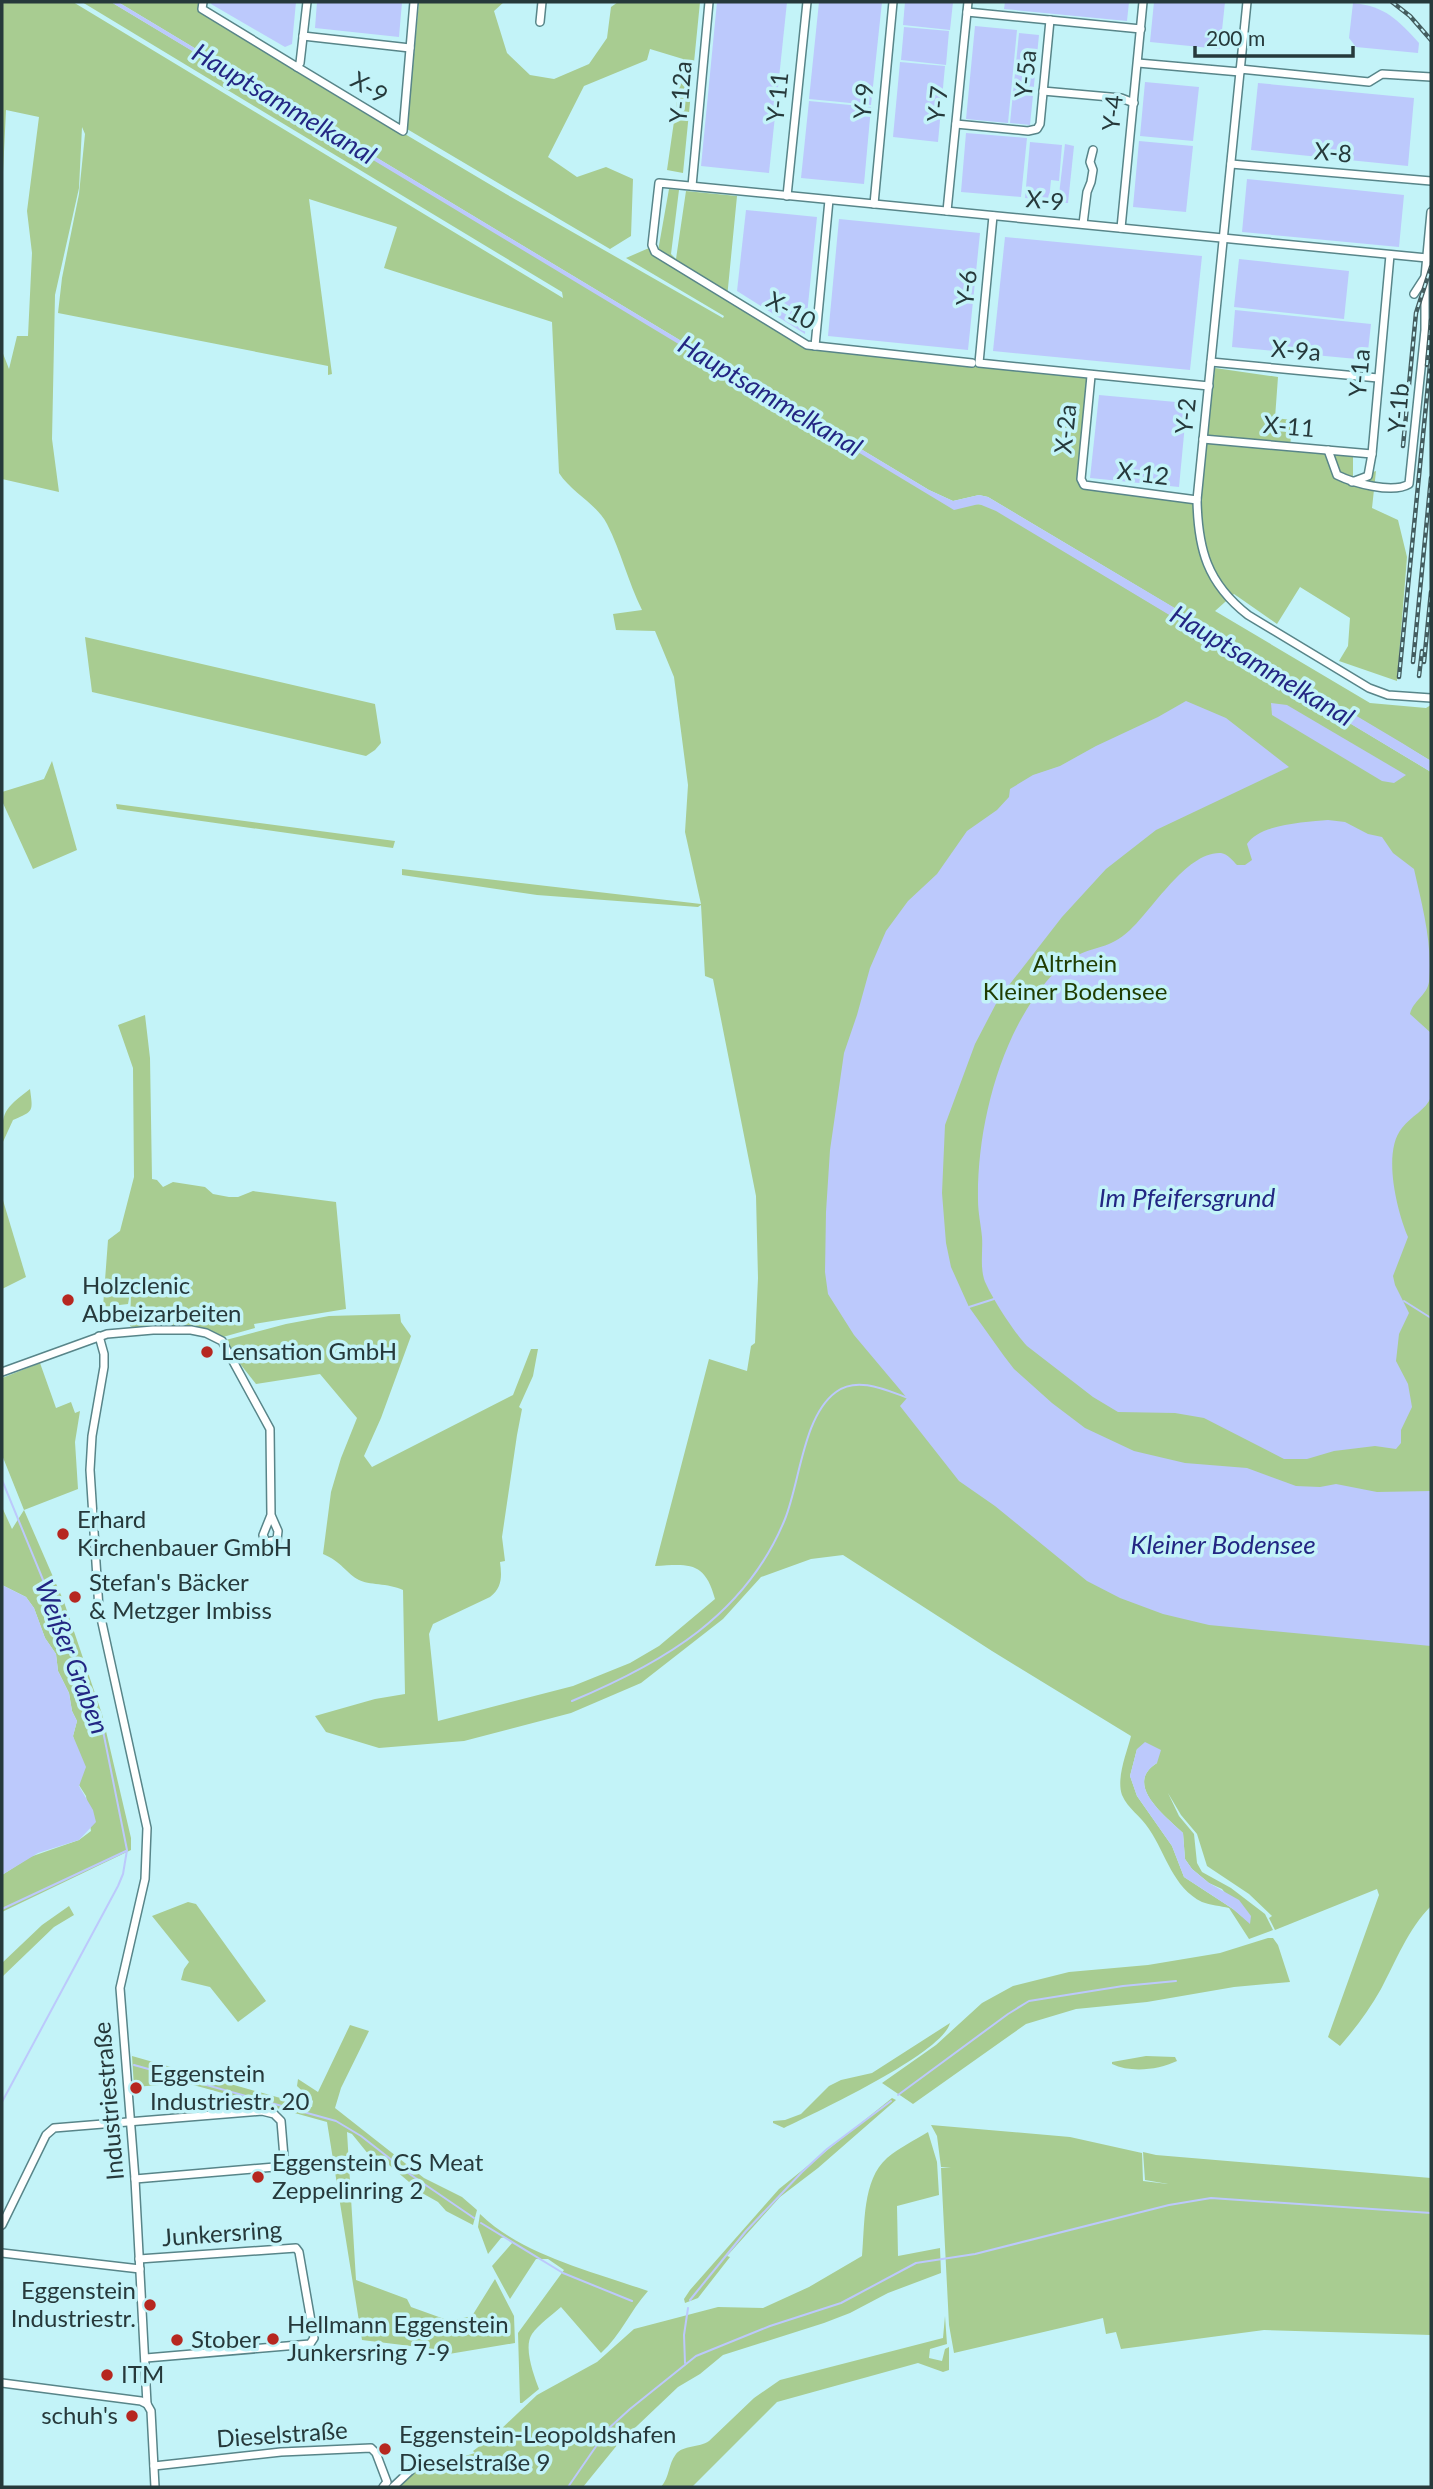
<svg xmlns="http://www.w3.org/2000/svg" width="1433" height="2489" font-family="Lato,sans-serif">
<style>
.green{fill:#a8cc91;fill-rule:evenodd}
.water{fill:#bcc9fc}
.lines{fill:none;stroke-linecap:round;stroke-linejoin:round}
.stream{stroke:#bcc9fc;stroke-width:2}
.minor-casing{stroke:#588589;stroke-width:10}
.minor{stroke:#fff;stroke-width:7}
.rail-casing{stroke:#445d5f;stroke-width:4.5}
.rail{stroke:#c3f3f8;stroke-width:2;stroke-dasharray:5;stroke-linecap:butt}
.poi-dot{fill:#b62720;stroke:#c3f3f8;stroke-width:2.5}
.labels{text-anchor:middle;stroke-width:7;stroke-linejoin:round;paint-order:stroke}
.street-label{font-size:24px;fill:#26393b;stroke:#c3f3f8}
.park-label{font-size:24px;fill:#1f3c01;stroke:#c3f3f8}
.poi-label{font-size:24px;fill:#26393b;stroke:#c3f3f8;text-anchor:start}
.water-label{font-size:26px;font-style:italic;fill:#232683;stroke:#c3f3f8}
</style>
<rect width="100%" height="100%" fill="#c3f3f8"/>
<g class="green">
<path d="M2 2H73L563 298 562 292 82 2H111L954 508 974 504 988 505 1431 772V1906C1408 1929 1396 1961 1381 1989 1369 2010 1355 2029 1340 2046L1328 2037 1379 1895 1377 1889 1275 1930 1269 1918 1272 1916 1249 1894 1207 1866 1197 1834 1181 1815 1168 1793 1179 1816 1194 1834 1197 1863 1202 1872 1231 1888 1265 1914 1273 1930 1249 1939 1229 1908C1221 1906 1210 1905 1202 1902 1173 1888 1166 1854 1149 1829 1141 1816 1128 1809 1122 1795 1116 1778 1127 1752 1131 1736L992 1651 843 1555 811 1559 761 1577 723 1619 641 1683 571 1713 464 1741 379 1748 326 1732 315 1716 375 1699 405 1694 403 1590C388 1583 368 1585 359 1580 347 1574 341 1561 323 1554L331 1492 341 1458 357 1418 320 1374 256 1384 222 1341 286 1324 329 1316 400 1314 401 1322 411 1336 381 1418 364 1456 372 1467 513 1395 531 1349H538L533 1376 519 1407 522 1409 517 1435 502 1537 505 1561 500 1562C502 1577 502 1588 490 1597L433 1624 429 1634 438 1721 573 1686 630 1663 659 1646 715 1599C705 1561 689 1564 655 1566L709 1359 747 1371 751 1346 755 1343 758 1278 756 1196 713 979 705 976 701 905 698 907 537 895 402 875V869L701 904 685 832 688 785 674 677 655 631 616 630 613 614 642 610C628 582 621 551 607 524 596 503 572 493 559 473L552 322 384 268 397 227 309 199 332 374 328 375V366L58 313 62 278 79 194 85 134 82 127 79 188 55 295 52 439 59 492 2 479V351L9 369 17 336H28L32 253 27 211 39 117 6 110 2 193ZM1137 1749 1157 1763C1123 1784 1165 1816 1183 1833L1185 1859 1192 1869 1209 1883 1222 1889 1250 1923 1233 1909 1184 1877 1172 1846 1137 1796 1130 1776Z"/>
<polygon points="118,2 200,2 199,12 506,194 723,318 724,316 626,258 649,248 658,251 669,189 679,190 671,254 676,259 686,191 737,196 727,298 806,349 1088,378 1079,486 1199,500 1215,368 1278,377 1275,418 1292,420 1290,449 1353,456 1353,478 1376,471 1372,508 1398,520 1407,557 1397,681 1339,661 1348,646 1350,618 1300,587 1277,624 1234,594 1215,611 1370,703 1426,708 1431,705 1431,761 988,497 979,495 953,501 929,490"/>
<polygon points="419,2 504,2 494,11 507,53 530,75 554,79 589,64 607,38 611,7 618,2 700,2 683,173 667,170 683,59 650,49 647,60 584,86 548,157 577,177 606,167 633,179 631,236 610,249 407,129"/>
<polygon points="85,637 375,704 381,743 375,750 366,756 92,692"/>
<polygon points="52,761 77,850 33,869 2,801 2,792 44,779"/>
<polygon points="116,804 395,841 393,848 117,809"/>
<path d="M145 1015 150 1058 152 1179 157 1180 163 1187 173 1182 205 1187 213 1194 229 1197H238L253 1191 336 1202 346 1309 254 1324 255 1328 223 1337C198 1321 164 1327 134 1328L130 1326 131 1294H144L130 1293 128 1304 103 1307 108 1240 120 1231 134 1177 133 1068 118 1025Z"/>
<path d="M30 1089C33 1112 34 1111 13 1120L2 1144C2 1111 3 1110 30 1089Z"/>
<polygon points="2,1197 26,1277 2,1289"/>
<polygon points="40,1363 56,1408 71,1402 75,1413 80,1411 75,1442 78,1489 24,1510 64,1602 102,1714 131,1838 131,1850 2,1912 2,1875 30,1857 79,1840 91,1831 86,1796 79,1785 81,1777 73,1736 77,1721 72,1711 69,1693 58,1671 56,1654 45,1638 34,1608 26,1597 2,1585 2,1507 12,1529 24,1510 2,1455 2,1378"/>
<polygon points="188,1902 196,1904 266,2001 238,2022 210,1987 181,1980 184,1969 189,1962 152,1916"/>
<polygon points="69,1906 74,1915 54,1927 2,1977 2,1963 42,1925"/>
<polygon points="1268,1938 1273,1938 1278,1945 1290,1982 1234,1987 1147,2002 1076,2009 1026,2024 913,2104 882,2083 936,2045 982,2003 1013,1986 1069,1972 1148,1965 1220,1953"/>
<path d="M950 2023C943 2053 815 2113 784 2128L773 2123V2121L785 2120 801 2114 829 2086 841 2080 872 2073Z"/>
<polygon points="350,2025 369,2031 341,2088 335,2108 424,2178 462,2197 477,2210 473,2225 446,2211 438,2202 422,2193 382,2159 369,2155 352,2134 347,2132 356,2280 407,2299 411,2307 450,2321 472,2316 495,2279 514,2316 515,2343 437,2356 435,2349 362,2340 327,2122 186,2083 134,2087 132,2056 312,2107 313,2101 297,2086 298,2079 318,2092"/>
<path d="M1146 2056 1175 2057 1177 2061C1158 2070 1131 2073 1112 2064V2062Z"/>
<polygon points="892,2098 896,2100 818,2168 780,2197 727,2256 730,2257 698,2298 685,2303 684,2299 690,2290 779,2189"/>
<polygon points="931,2125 1070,2137 1142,2153 1143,2181 1168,2184 1145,2180 1143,2152 1156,2155 1431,2178 1431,2335 1264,2330 1121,2349 1116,2332 1106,2334 1103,2318 954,2353 949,2325 941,2168 951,2167 941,2167 937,2136"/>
<path d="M928 2132 937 2162 939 2195 897 2206 898 2256 940 2248 941 2273 888 2293 850 2313 824 2323 723 2355 700 2374 678 2387 618 2444 583 2487H397L412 2472 475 2453 473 2451 498 2432 537 2395 597 2362 634 2329 718 2307 763 2308 809 2287 862 2256C865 2225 862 2180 887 2158 899 2148 915 2140 928 2132Z"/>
<path d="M480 2214C522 2255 594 2272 648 2291 630 2311 621 2335 601 2353L561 2307C552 2315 539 2324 532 2334 523 2347 534 2376 539 2389L522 2403H520L518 2333 564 2270 548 2259H536L510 2299 492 2266 513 2242 505 2237 501 2238 488 2254 478 2227Z"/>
<path d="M945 2316 947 2344 930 2349 929 2358 942 2361 945 2349 949 2347V2370L943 2372 918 2363 777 2402 692 2487H661C670 2477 668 2464 676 2454 683 2445 699 2448 709 2441L754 2398 780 2380 943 2338Z"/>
</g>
<g class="water">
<polygon points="111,2 118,2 929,490 953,501 979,495 988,497 1402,743 1431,761 1431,772 996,511 979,504 954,510"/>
<polygon points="212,2 296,2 292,44 285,47 211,4"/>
<polygon points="317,2 402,2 399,37 315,28"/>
<polygon points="717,2 787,2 769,173 701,166"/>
<polygon points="819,2 882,2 871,105 809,99"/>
<polygon points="905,2 953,2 950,30 903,25"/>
<polygon points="1005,2 1129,2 1127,21 1004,9"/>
<polygon points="1154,2 1225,2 1220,49 1150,42"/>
<path d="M1353 3C1385 6 1398 20 1419 43L1418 53 1356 47 1349 38Z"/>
<polygon points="975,26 1017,30 1008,123 966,119"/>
<polygon points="904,27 949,31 946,65 901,60"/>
<polygon points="1019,33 1039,35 1030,125 1010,123"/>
<polygon points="900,62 945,66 938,142 893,137"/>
<polygon points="1145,82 1199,87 1193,141 1140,136"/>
<polygon points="1258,83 1414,98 1408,166 1251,150"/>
<polygon points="809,101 871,107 864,184 801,178"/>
<polygon points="966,133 1027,138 1021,197 961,192"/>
<polygon points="1139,141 1193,146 1186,212 1133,207"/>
<polygon points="1030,142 1062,145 1059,181 1051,180 1049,200 1025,198"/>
<polygon points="1065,144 1074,146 1068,203 1058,203"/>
<polygon points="1247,179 1404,195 1399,247 1242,232"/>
<polygon points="746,210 817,217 805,334 737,291"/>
<polygon points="839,219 980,233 968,350 828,336"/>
<polygon points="1005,237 1202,256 1190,370 993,351"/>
<polygon points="1239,259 1349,271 1344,319 1234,307"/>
<polygon points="1235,310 1371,324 1367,360 1232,347"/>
<polygon points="1099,395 1187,403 1179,487 1090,478"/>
<polygon points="1186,701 1226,718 1289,767 1156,830 1106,869 1062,917 999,998 975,1044 945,1125 942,1193 946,1243 951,1267 969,1307 1004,1356 1014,1369 1052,1403 1085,1428 1134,1451 1185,1463 1247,1468 1296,1486 1320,1487 1336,1484 1377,1492 1431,1491 1431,1646 1209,1625 1163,1614 1120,1598 1087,1581 995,1506 959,1481 900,1406 907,1398 854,1335 828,1294 825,1272 826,1212 830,1150 844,1053 857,1015 870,968 886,931 908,901 937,874 967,831 997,810 1009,797 1010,789 1033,775 1060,766 1096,746 1158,717"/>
<polygon points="1271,703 1287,705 1406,775 1394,783 1382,781 1272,715"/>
<path d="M1328 820 1345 822 1368 834 1382 837 1393 853 1414 869C1422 905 1433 945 1429 982 1427 995 1413 1001 1410 1014L1431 1033V1097C1426 1110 1411 1116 1402 1128 1382 1152 1397 1211 1408 1237L1393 1276 1395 1285 1409 1313 1399 1334 1396 1361 1408 1384 1412 1407 1401 1430V1443L1396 1449 1375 1446 1334 1451 1307 1459H1284L1204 1418 1175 1413 1118 1412 1093 1397 1027 1346C1016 1335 989 1294 984 1279 980 1265 983 1251 982 1237 981 1225 978 1213 978 1200 977 1128 999 1039 1046 982 1054 973 1063 963 1074 957 1096 945 1108 950 1130 930 1153 909 1187 851 1221 853 1228 854 1233 861 1237 865H1245L1252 860 1247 844C1259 824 1306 822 1328 820Z"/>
<polygon points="2,1585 26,1597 34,1608 45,1638 56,1654 58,1671 69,1693 72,1711 77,1721 73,1736 86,1767 79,1786 93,1810 96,1822 79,1840 38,1853 2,1875"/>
<path d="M1145 1742 1161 1750 1157 1763C1123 1784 1165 1816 1183 1833L1185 1859 1192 1869 1209 1883 1239 1900 1251 1916 1250 1924 1233 1909 1184 1877 1172 1846 1137 1796 1130 1776 1137 1749Z"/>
</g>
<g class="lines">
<g class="stream">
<polyline points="1404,1301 1431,1318"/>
<polyline points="969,1307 994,1299"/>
<polyline points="2,1480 101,1721 127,1850 123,1874 118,1886 2,2102"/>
<path d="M572 1701C663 1663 746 1615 785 1519 800 1482 803 1416 836 1392 857 1376 886 1390 908 1398"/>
<polyline points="2,1909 126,1851"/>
<polyline points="134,2065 336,2121 361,2136 411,2175 474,2218"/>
<polyline points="898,2095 1008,2014 1029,2001 1123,1986 1176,1981"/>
<polyline points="481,2223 563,2273 632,2301"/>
<polyline points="690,2300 746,2231 802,2172 827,2149 891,2101"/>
<polyline points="685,2363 684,2335 688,2308"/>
<polyline points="568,2487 608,2429 630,2409 696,2356 770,2326 841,2303 916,2263 975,2254 1169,2205 1211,2198 1431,2213"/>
</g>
<g class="minor-casing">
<g id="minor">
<polyline points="203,2 202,9 297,67 300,63 307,2"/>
<path d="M1247 2 1197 500C1198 549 1207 583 1248 615L1369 688 1388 695 1431 698"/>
<polyline points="967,12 1141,29"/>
<polyline points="540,22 542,2"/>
<polyline points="303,36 410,48"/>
<polyline points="1138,63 1240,72"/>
<polyline points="297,67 403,131 414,2"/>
<polyline points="1240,69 1369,82 1382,74 1431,77"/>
<polyline points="1043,91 1121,98 1134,103"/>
<polyline points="956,124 1028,131 1037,129 1040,124 1050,20"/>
<polyline points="1231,164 1431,181"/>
<polyline points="692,186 709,2"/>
<polyline points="787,196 807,2"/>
<polyline points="874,204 893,2"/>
<polyline points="947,211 968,2"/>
<polyline points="993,216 979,363 1209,386"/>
<polyline points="1083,224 1087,192 1091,182 1093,170 1090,162 1093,150"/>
<polyline points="1121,228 1143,2"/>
<polyline points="1414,294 1425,277 1431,212"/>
<polyline points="815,346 829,200"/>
<polyline points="1211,362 1378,378"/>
<polyline points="972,363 807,345 655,252 652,245 659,183 1427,258"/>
<polyline points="1091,376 1081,479 1084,485 1197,500"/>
<polyline points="1203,439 1372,454"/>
<path d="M1328 450 1337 475C1353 483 1393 494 1409 484L1425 330V277"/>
<polyline points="1352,482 1368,476 1372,454 1390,255"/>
<polyline points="99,1336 104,1354 104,1367 92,1436 90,1470 99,1609 147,1828 145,1879 120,1988 135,2179 147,2404 151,2411 155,2487"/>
<polyline points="2,1372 107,1334 153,1330 191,1330 206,1333 222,1341 270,1429 271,1515 263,1535 266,1542 277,1540 278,1531 271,1515"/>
<polyline points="2,2225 46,2135 54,2128 262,2111 274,2114 281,2121 284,2157 279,2165 275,2167 135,2179"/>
<polyline points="2,2253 140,2269"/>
<polyline points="139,2259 296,2248 299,2252 314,2338 310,2344 146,2358"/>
<polyline points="2,2383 141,2401 147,2404"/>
<polyline points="154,2466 281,2452 371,2448 376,2453 387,2482 383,2487"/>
<polyline points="393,2487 411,2470"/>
</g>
</g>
<use href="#minor" class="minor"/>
<g class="rail-casing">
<g id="rail">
<polyline points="1392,2 1410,16 1431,40"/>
<polyline points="1427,365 1431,320"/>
<polyline points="1403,446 1416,313 1431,267"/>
<polyline points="1413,662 1431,478"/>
<polyline points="1424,662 1431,592"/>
<polyline points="1419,676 1422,651"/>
<polyline points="1399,677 1431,355"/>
</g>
</g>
<use href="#rail" class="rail"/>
</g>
<g class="poi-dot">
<circle cx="68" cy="1300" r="7"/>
<circle cx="207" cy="1352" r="7"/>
<circle cx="63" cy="1534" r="7"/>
<circle cx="75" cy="1597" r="7"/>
<circle cx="136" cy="2088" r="7"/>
<circle cx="258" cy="2177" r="7"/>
<circle cx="150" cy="2305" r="7"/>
<circle cx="273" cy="2339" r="7"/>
<circle cx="177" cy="2340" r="7"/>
<circle cx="107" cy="2375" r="7"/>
<circle cx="132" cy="2416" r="7"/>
<circle cx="385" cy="2449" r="7"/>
</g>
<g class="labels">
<g class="street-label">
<text transform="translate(1026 74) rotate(-84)" y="8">Y-5a</text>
<text transform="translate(369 88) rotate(31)" y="8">X-9</text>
<text transform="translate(681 92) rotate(-85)" y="8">Y-12a</text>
<text transform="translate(778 97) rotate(-84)" y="8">Y-11</text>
<text transform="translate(864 101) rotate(-85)" y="8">Y-9</text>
<text transform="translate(938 104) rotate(-84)" y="8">Y-7</text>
<text transform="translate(1113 113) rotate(-84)" y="8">Y-4</text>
<text transform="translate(1333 153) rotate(5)" y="8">X-8</text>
<text transform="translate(1045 201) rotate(6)" y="8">X-9</text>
<text transform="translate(967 288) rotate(-84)" y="8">Y-6</text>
<text transform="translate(791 311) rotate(29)" y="8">X-10</text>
<text transform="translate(1296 351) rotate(5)" y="8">X-9a</text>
<text transform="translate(1360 373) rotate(-85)" y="8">Y-1a</text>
<text transform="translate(1399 408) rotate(-85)" y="8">Y-1b</text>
<text transform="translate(1186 416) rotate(-84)" y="8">Y-2</text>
<text transform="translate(1289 427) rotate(5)" y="8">X-11</text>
<text transform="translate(1066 429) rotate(-84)" y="8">X-2a</text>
<text transform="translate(1143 474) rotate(7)" y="8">X-12</text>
<text transform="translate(109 2101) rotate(-95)" y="8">Industriestraße</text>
<text transform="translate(222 2234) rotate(-4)" y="8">Junkersring</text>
<text transform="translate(282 2435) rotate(-4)" y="8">Dieselstraße</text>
</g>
<g class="park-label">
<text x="1075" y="972">Altrhein<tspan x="1075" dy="28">Kleiner Bodensee</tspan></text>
</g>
<g class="poi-label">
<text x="82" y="1294">Holzclenic<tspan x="82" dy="28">Abbeizarbeiten</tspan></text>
<text x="221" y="1360">Lensation GmbH</text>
<text x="77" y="1528">Erhard<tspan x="77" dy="28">Kirchenbauer GmbH</tspan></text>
<text x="89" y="1591">Stefan's Bäcker<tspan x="89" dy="28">&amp; Metzger Imbiss</tspan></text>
<text x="150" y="2082">Eggenstein<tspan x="150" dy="28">Industriestr. 20</tspan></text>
<text x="272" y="2171">Eggenstein CS Meat<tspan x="272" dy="28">Zeppelinring 2</tspan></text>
<text x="136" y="2299" text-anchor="end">Eggenstein<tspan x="136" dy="28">Industriestr.</tspan></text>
<text x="287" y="2333">Hellmann Eggenstein<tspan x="287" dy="28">Junkersring 7-9</tspan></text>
<text x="191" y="2348">Stober</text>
<text x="121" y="2383">ITM</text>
<text x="118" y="2424" text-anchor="end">schuh's</text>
<text x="399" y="2443">Eggenstein-Leopoldshafen<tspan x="399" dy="28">Dieselstraße 9</tspan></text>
</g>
<g class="water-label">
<text transform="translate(284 104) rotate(31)" y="9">Hauptsammelkanal</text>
<text transform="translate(770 396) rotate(31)" y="9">Hauptsammelkanal</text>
<text transform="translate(1262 666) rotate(31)" y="9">Hauptsammelkanal</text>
<text x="1187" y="1207">Im Pfeifersgrund</text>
<text x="1223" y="1554">Kleiner Bodensee</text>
<text transform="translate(72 1657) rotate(69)" y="9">Weißer Graben</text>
</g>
</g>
<rect width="1433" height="2489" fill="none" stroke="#26393b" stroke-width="7"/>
<path d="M1195 46v10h158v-10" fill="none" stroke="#26393b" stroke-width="3.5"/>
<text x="1206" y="46" font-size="21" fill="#26393b" stroke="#c3f3f8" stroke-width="5" paint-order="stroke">200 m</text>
</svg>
